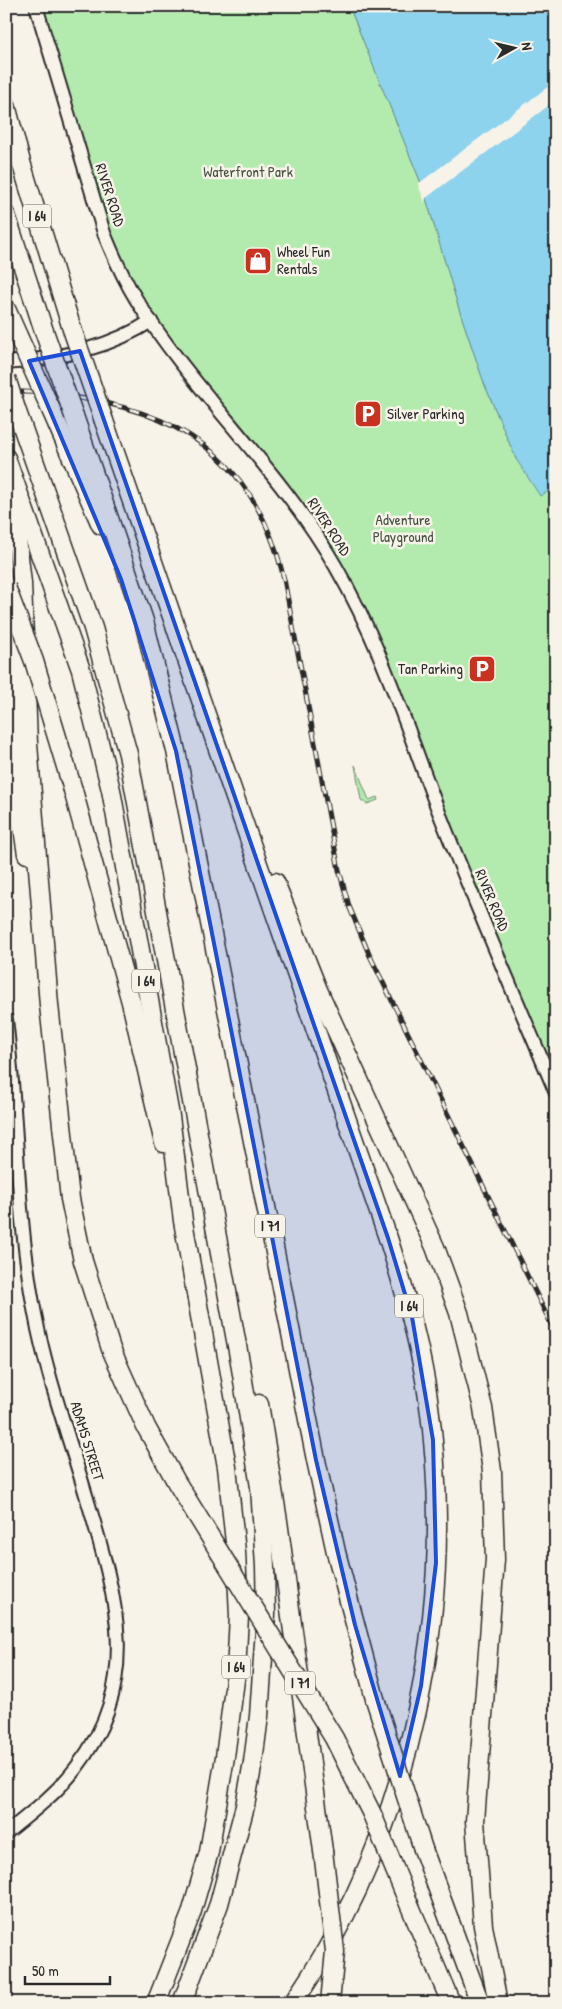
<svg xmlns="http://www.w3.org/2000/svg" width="562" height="2009" font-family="'Patrick Hand',sans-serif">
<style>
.green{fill:#b3ebaf;stroke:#6f8b6d}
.water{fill:#8dd3ee;stroke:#6690a0}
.pier{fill:#f7f3e8}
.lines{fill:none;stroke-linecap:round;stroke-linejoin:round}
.minor-casing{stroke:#2b2b2b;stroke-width:16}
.highway-casing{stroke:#2b2b2b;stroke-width:21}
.minor{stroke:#f7f3e8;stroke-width:12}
.highway{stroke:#f7f3e8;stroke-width:18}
.rail-casing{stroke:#2b2b2b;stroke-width:5}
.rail{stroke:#f7f3e8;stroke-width:3;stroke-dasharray:9;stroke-linecap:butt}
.highway-bridge-casing{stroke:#2b2b2b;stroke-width:21;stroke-linecap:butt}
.highway-bridge{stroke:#f7f3e8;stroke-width:18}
.marked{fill:#1d4ed8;fill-opacity:0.2;stroke:#1d4ed8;stroke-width:4;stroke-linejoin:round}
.labels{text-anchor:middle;stroke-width:5;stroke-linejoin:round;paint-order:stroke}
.shield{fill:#f7f3e8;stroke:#686764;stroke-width:1}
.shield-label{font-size:14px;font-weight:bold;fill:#2b2b2b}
.park-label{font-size:15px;fill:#465145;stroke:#f7f3e8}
.street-label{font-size:15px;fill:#2b2b2b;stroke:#f7f3e8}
.poi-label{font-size:15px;fill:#2b2b2b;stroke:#f7f3e8;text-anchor:start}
</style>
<rect width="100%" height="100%" fill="#f7f3e8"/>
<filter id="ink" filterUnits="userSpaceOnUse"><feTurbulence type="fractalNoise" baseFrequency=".02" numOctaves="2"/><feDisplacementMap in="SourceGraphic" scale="10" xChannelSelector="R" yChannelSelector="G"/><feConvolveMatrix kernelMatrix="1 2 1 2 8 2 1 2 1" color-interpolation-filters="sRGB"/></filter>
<g filter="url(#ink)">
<g class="green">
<polygon points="37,6 349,6 423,188 459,309 484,383 516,459 553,498 556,505 556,1100 335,565 151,321 104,233"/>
<polygon points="355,765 369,800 377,797 378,800 367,804 361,800"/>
</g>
<polygon class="water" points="349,6 556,6 556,496 552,489 540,496 516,459 484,383 459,309 423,188"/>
<polygon class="pier" points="555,76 556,100 426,198 425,203 418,184 549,86 547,83"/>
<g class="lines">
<g class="minor-casing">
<g id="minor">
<path d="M36 6 104 233C113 255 123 278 136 299 194 393 280 469 336 567 380 643 404 720 435 802 473 900 515 996 556 1093"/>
<path d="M6 363C56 359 109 349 151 321"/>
<path d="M6 1019C18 1117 16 1217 35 1314 47 1378 70 1440 88 1502 116 1596 143 1682 76 1768 57 1793 31 1813 6 1833"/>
</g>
</g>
<g class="highway-casing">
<g id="highway">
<polyline points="6,105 21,162 71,326"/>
<polyline points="6,215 44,331"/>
<polyline points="6,309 18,336"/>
<polyline points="16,409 93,628 128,754 240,1362 260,1487 265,1566 266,1614 259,1716 253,1762 245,1806 219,1904 182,2003"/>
<polyline points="52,412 101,525"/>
<polyline points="74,416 144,621 176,751 316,1460 336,1552 375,1699"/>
<path d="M104 421 388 1238C405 1291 420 1343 428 1398 458 1606 412 1829 293 2003"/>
<polyline points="6,458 81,670 111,790 170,1116 183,1221 227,1467 236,1552 239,1616 236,1672 225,1757 209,1852 191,1914 156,2003"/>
<polyline points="11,487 22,583 28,744 49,1005 70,1199 83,1261 111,1349 146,1427 177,1483"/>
<polyline points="6,628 20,810 27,854"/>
<polyline points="73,790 131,1002 164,1143"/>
<polyline points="275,882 318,990 435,1247 459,1313 483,1408 492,1471 495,1559 475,1821 483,1926 498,2003"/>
<polyline points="259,1404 278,1521 323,1851"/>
<polyline points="423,1849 480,2003"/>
<polyline points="404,1892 451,2003"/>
</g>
</g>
<use href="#minor" class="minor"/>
<use href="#highway" class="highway"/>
<g class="rail-casing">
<path id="rail" d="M6 393C33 390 58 395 85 399 194 417 258 470 284 579L339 870 349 906 369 954 556 1334"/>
</g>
<use href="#rail" class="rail"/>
<g class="highway-bridge-casing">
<g id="highway-bridge">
<polyline points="71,326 104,421"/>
<polyline points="44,331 74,416"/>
<polyline points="18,336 52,412"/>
<polyline points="6,378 16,409"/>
<polyline points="6,587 34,661 73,790"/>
<polyline points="177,1483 334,1738 372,1814 404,1892"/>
<polyline points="375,1699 423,1849"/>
<polyline points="323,1851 335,1951 330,2003"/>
</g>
</g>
<use href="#highway-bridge" class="highway-bridge"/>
</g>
</g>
<path class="marked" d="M80 351 388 1238 412 1317 433 1440 436 1563 421 1686 400 1776 355 1625 316 1460 176 751 121 579 29 361Z"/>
<defs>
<g id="shop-square" transform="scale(1.4375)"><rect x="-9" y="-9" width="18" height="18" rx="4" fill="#c8321e" stroke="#f7f3e8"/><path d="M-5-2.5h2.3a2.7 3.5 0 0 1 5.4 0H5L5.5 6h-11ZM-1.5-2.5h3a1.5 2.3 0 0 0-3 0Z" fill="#fff"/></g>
<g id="parking-square" transform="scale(1.4375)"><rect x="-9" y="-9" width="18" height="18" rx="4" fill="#c8321e" stroke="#f7f3e8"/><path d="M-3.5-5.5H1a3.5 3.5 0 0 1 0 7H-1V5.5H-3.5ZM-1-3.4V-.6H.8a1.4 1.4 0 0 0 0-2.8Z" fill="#fff"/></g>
</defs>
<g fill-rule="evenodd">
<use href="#shop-square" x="258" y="261"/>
<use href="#parking-square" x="368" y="414"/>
<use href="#parking-square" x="482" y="669"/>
</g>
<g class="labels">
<g class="shield">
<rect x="23" y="204.5" width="28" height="23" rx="4"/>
<rect x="132" y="969.5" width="28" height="23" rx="4"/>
<rect x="255" y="1214.5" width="30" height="23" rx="4"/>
<rect x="395" y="1294.5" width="28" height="23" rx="4"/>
<rect x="222" y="1655.5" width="28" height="23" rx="4"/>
<rect x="285" y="1671.5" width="30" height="23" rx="4"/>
</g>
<g class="shield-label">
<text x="37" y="221">I 64</text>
<text x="146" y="986">I 64</text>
<text x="270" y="1231">I 71</text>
<text x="409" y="1311">I 64</text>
<text x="236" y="1672">I 64</text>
<text x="300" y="1688">I 71</text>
</g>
<g class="park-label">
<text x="248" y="177">Waterfront Park</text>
<text x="403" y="525">Adventure<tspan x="403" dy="17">Playground</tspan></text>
</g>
<g class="street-label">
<text transform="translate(110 195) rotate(72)" y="5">RIVER ROAD</text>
<text transform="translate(329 527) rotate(57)" y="5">RIVER ROAD</text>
<text transform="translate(492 900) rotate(67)" y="5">RIVER ROAD</text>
<text transform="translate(87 1441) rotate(73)" y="5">ADAMS STREET</text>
</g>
<g class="poi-label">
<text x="277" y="257">Wheel Fun<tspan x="277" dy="17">Rentals</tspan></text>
<text x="387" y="419">Silver Parking</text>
<text x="463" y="674" text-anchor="end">Tan Parking</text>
</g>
</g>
<rect width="562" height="2009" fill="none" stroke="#f7f3e8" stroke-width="25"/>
<rect x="12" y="12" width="537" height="1984" fill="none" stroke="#2b2b2b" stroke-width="2" filter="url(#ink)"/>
<g transform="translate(514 48) rotate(82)" stroke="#f7f3e8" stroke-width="4" paint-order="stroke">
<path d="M0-4L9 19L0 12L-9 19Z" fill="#2b2b2b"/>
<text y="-8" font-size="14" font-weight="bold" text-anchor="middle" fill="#2b2b2b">N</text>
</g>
<path d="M25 1976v8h85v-8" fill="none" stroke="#2b2b2b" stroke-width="2.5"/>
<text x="32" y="1976" font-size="15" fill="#2b2b2b" stroke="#f7f3e8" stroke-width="4" paint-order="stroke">50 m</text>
</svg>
